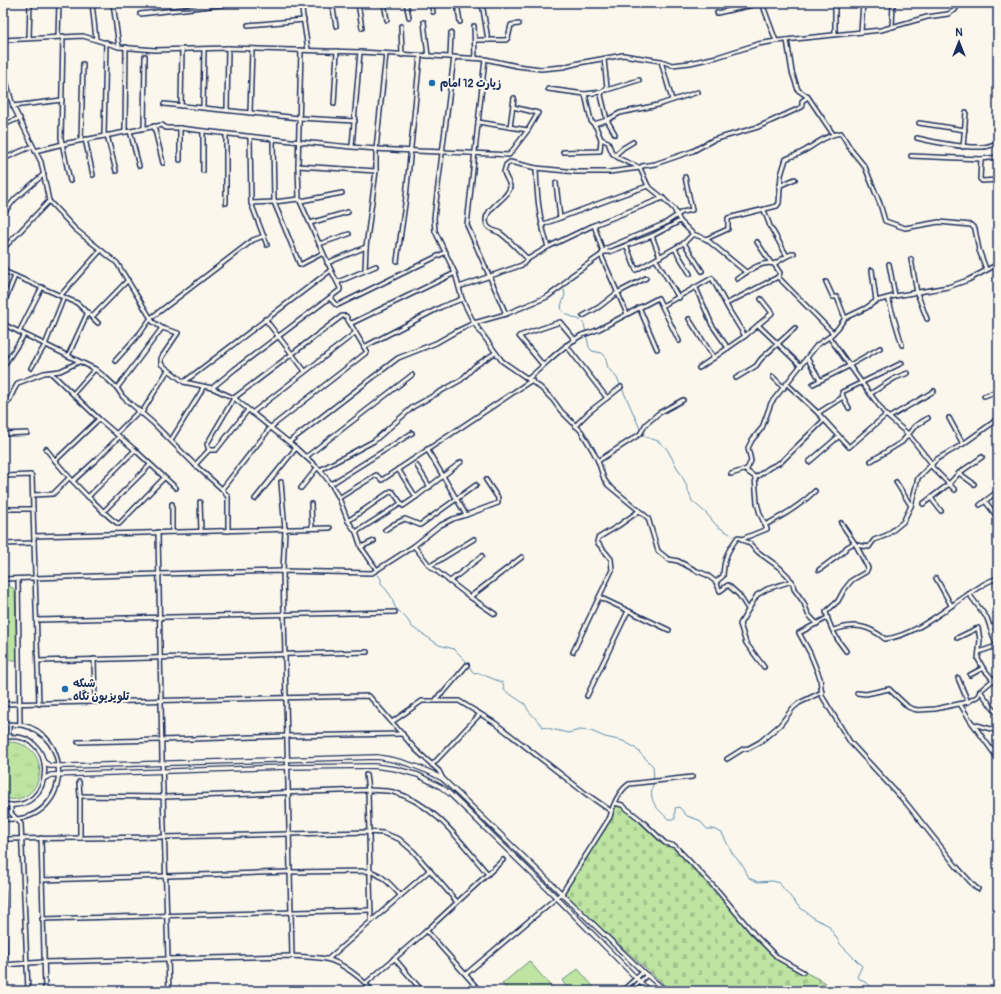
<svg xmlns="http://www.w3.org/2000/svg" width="1001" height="994" font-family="Pangolin,'Playpen Sans Arabic',sans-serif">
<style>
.grass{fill:url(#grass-tufts);stroke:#6c8a80}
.cemetery{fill:url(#cemetery-stones);stroke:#6c8a80}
.park{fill:#bde5a1;stroke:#6c8a80}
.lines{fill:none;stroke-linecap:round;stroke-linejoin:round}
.stream{stroke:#5b8db0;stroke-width:1}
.minor-casing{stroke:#1b2f5e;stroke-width:6}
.tertiary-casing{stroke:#1b2f5e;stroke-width:6}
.minor{stroke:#fbf7ec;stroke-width:3}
.tertiary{stroke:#fbf7ec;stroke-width:3.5}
.poi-dot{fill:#1f6fb2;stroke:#fbf7ec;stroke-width:1.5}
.labels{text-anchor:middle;stroke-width:4;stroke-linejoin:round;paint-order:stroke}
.poi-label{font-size:11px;font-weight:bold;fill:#1b2f5e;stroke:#fbf7ec;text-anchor:start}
</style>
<defs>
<pattern id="grass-tufts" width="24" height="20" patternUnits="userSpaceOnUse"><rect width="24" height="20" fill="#bde5a1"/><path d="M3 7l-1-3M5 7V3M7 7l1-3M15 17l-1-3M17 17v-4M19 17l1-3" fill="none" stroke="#a2c58d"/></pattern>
<pattern id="cemetery-stones" width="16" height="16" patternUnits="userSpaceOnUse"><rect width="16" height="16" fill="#bde5a1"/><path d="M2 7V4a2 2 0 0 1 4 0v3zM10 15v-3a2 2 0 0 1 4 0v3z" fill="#a2c58d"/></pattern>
</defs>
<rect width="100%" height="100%" fill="#fbf7ec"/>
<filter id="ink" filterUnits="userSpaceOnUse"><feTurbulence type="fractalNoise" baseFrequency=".025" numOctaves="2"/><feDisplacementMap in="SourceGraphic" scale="8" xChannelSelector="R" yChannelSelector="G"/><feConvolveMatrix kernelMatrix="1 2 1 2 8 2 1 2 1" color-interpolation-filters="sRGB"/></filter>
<g filter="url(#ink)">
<path class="grass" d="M6 742C56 740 46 810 3 798V743Z"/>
<polygon class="cemetery" points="615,803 622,805 665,843 675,846 718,891 735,914 778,958 826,983 815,989 817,991 671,991 562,893 610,817"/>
<g class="park">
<polygon points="7,585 13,588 15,591 17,660 3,660 3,586"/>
<polygon points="529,961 555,991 508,991 502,984"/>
<polygon points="578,969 597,991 570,991 562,981"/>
</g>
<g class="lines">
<g class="stream">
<polyline points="564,290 565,295 561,306 562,310 566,314 580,320 584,324 589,347 592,351 602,353 605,356 608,368 617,378 627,399 641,431 646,437 658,441 667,449 685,482 692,501 706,513 717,526 733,536"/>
<path d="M749 545C761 557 776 566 788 578"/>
<polyline points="368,562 373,569"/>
<polyline points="376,572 381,579 381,583 391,596 395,607 407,619 412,627 439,645 454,649 466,661 474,674 479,673 503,683 504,690 525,704 528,710 543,727 568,733 580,730 591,731 605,737 623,741 634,747 653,766 654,780"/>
<path d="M653 784C648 801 656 807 668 819H675V808L679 807 687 816 699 820 707 829H713L722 833 732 853 744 867 749 878 758 882 773 881 779 883 798 906 815 919 828 925 841 945 862 966 857 977 878 991"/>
<polyline points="896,991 898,989 904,991"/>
<polyline points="910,991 915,988 919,991"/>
</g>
<g class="minor-casing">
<g id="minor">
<polyline points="92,3 96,39"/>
<polyline points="113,3 119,47"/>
<polyline points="301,3 308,50"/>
<polyline points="332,3 336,26"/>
<polyline points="358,3 362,28"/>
<polyline points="384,3 387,20"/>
<polyline points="406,3 409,17"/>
<polyline points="431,3 433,12"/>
<polyline points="457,3 460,22"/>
<polyline points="482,3 488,40"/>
<polyline points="506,3 506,5"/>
<polyline points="762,3 776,41"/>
<polyline points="717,13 762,3"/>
<polyline points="140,14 237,3"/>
<polyline points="424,22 428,56"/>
<polyline points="248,25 304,20"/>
<polyline points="401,26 402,55"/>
<polyline points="474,26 475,58"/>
<polyline points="892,27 893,3"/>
<polyline points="861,32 863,3"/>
<polyline points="835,34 835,3"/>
<polyline points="58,36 59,3"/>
<polyline points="63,36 61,138 70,181"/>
<polyline points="29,38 30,3"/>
<polyline points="3,40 83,36 119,47 155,50 228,48 360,52 485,59 517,66 541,69 563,67 579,63 623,55 661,61 672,65 690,63 717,57 758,44 776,41 881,30 927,17 948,14 955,10 959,3"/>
<polyline points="475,40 506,40 508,38 511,25 519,24"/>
<polyline points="787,40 792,72 798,90 808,97 833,134"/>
<polyline points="450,57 451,33"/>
<polyline points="454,57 434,218 435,231 455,273 462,299 474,323 502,361 541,388 553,400 561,411 581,431 593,451 598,461 604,479 608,485 648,518 658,551 668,559 678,561 697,571 707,575 716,582 720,591 728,585 739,595 748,609"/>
<polyline points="485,59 467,225 506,314"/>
<polyline points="604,59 607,88 602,92 601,95 607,120 615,134"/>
<polyline points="661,61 672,100"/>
<polyline points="3,70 13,106 41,162 49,201 75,229 117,263 153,322 162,328 178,333 161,358 161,364 184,382 212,388 234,398 296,448 320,470 331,484 339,498 348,521 356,532 361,547 377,570"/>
<polyline points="548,89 585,94 602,92"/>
<polyline points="607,90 639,80"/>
<path d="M585 94 591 121 596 127 601 139 608 142C609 145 611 151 613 154 620 161 632 163 640 168L642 166 655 164 693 151 713 140 758 127 802 107V101L808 97"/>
<polyline points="164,104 299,118 355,121"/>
<polyline points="334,104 337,51"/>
<polyline points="13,106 62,100"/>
<polyline points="181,106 182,49"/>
<polyline points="203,107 204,49"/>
<polyline points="227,110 228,48"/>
<polyline points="250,113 252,49"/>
<polyline points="478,122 528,130"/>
<polyline points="919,123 965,130"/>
<polyline points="594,124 607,120 620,113 658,105 698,92"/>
<polyline points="3,125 20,118"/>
<polyline points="154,126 163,163"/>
<polyline points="510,127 514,98"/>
<polyline points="144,128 145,56"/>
<polyline points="180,128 180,160"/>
<polyline points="130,131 139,166"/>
<polyline points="203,131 203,171"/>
<polyline points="125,132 126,47"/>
<polyline points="226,134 226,203"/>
<polyline points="107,135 116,171"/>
<polyline points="104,136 106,42"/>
<polyline points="250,137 251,203 267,245"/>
<path d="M917 138C938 143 961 148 983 147 988 147 993 144 998 143"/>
<polyline points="85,139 93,175"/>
<polyline points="273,139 274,202 300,265 323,253"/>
<polyline points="81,140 83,64"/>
<polyline points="352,146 360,52"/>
<polyline points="963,147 966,112"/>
<path d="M35 151 63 144 162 125 166 128H180C246 136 311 144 377 149 421 152 465 152 509 155L528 130 538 113 513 107"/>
<polyline points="563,152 600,151 601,139"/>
<polyline points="615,155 623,148 633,142"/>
<polyline points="911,156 981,159 998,157"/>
<polyline points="3,159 33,146"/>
<polyline points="981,159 980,179 982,181 998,180"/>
<polyline points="298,166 376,171"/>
<polyline points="556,183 560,218"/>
<polyline points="779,186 795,179"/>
<polyline points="663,198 674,209 680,221 693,234 706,239 746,272"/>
<polyline points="301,201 342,193"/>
<polyline points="251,203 274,202 299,199"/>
<polyline points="764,210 770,226 787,256"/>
<polyline points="3,214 15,199 44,174"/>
<polyline points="310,223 348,212"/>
<polyline points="541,225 624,194 648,186"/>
<polyline points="594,225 603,252 609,252 652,236 680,221"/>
<polyline points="652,236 660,257"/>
<path d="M706 239 728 229V218L777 206 779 203 781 175 786 159C792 156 798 155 804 151 816 144 826 135 841 133L852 151 865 167 880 204 885 221 905 228 939 222 971 225 975 229 979 250 986 269"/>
<polyline points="757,242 771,263"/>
<polyline points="684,243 702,271"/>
<polyline points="319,244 349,234"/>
<polyline points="626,245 636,270 684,243 693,234"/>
<polyline points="3,249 49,201"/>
<polyline points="675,249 690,274"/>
<polyline points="601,255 627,314"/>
<path d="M528 259C519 251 510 240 500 233 497 231 489 230 487 225 480 209 511 198 510 186 509 182 505 176 504 172L506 165 510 162 536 168"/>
<polyline points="911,259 917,293 927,319"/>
<polyline points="656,260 679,298"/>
<polyline points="397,261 406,197 420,56"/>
<polyline points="327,263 366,247"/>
<polyline points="774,264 787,256 794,253"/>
<polyline points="889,264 895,296"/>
<polyline points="3,266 6,272 77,303 98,323"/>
<polyline points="365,270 366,247 376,171 376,149 386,54"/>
<polyline points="872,270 876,301"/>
<polyline points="778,277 833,333"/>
<polyline points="338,282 376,266"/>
<polyline points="826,282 833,297 837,297 845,318"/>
<path d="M459 287 522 265 528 259 548 247 594 225 663 198 648 186 640 168 609 172H577L536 168C537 197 539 218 548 247"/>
<polyline points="696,288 712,325 728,348"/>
<polyline points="60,296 101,250"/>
<polyline points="330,298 335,304 338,305 446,252"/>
<polyline points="888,298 902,345"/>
<path d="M726 304 778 277 780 273 774 264C762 260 747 272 737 279"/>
<polyline points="3,305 15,276"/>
<polyline points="662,306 712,278 729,310 745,336"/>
<polyline points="639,307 657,349"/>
<polyline points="583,316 599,307 617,293 646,278"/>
<polyline points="92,317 128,280"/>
<polyline points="265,319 305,371"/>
<polyline points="689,319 714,358"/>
<polyline points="3,324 95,369 105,377 117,388 123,397 152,422 195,465 222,489 228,497 228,531"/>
<polyline points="758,325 801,366"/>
<polyline points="19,332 42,287"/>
<polyline points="829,337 862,383 886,415 908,434 932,464 932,467 955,490"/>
<polyline points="566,345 607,398"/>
<polyline points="364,347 441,307 462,299"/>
<polyline points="68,356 88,312"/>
<polyline points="807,358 820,380"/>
<polyline points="115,361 140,333 151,318 253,240 264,236"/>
<polyline points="543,365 519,336 560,322 575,340"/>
<polyline points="850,365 880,348"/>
<polyline points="3,367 24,335"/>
<polyline points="31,368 45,345 64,297"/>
<polyline points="699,368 745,336 771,314 772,313 761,299"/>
<polyline points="51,373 99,419 135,450 176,488"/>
<polyline points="773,377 784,388"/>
<path d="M529 378C546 364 562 346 582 335 587 333 594 332 599 329L658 298 679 341"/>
<polyline points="736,378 756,366 761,359 795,328"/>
<polyline points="184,382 331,270"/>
<polyline points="787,384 818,413 849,447 886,415"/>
<polyline points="813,384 849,366"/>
<polyline points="117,388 162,328"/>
<polyline points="212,388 235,369 340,290 340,288 331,270 299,199 298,166 301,50"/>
<polyline points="73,394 95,369"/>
<polyline points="870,394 895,378 908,373"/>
<polyline points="984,396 998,391"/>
<polyline points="843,397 849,408"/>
<polyline points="3,406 9,401 14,390 18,383 44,373 60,371 79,362"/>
<polyline points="252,413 355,333"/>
<polyline points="818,413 843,397 842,392 902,363"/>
<polyline points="141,414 168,370"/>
<polyline points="890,417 934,391"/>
<polyline points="949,418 963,444"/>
<polyline points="994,421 998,426"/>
<polyline points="575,426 589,412 621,387"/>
<polyline points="3,434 27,433"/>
<polyline points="116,434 139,411"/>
<polyline points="171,440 201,392 203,387"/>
<polyline points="289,442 398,358 436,343 457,331 474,323 506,314 547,297 562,286 571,276 601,255 607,248 664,224 682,212 692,210 685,177"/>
<path d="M46 449C62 470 79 489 98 506 104 512 111 520 119 524L164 478"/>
<polyline points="427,449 466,515"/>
<polyline points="209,450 207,444 234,398 342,316 346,316 349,322 352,323 455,273"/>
<polyline points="306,457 412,375"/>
<polyline points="55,461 99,419"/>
<polyline points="598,461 640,434 646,424 659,413 683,400"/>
<polyline points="871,461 902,442 915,426 928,418"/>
<polyline points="809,462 838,437"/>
<polyline points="195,465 209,450 216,450 248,410"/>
<polyline points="417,466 430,487"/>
<polyline points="398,469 416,497 461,462"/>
<polyline points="320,470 374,441 413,407 461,380 475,366 495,353"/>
<polyline points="959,473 974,484"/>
<polyline points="731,474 747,469 751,461 748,448 752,440 762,428 771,403 817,345 829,337 838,328 845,318 866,308 876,301 895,296 948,287 968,280 998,264"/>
<polyline points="3,476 31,475 32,476 39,704"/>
<polyline points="755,478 769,468 781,462 824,420"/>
<polyline points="73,481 96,460 119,437"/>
<polyline points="281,482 285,530 283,571 292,956"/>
<polyline points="896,482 911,506"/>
<polyline points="331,484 412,433"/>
<polyline points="301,488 317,468"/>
<polyline points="222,489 271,427 367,352 350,323"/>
<polyline points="33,495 53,494 69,478"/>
<polyline points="88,497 135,450"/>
<polyline points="339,498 376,475 382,480 532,380"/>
<polyline points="931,498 941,511"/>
<polyline points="255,499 296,448"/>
<polyline points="985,501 998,518"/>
<polyline points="200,502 201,531"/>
<polyline points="172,504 172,532"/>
<polyline points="311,504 312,528"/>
<polyline points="923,504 949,484 959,473 982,457"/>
<polyline points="980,505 998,491"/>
<polyline points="3,509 33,509"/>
<polyline points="103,512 150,465"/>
<polyline points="348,521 391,491 393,492 403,506 416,497"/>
<path d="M841 523 856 545 868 568 866 572 852 580 844 590 838 601 826 612C829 626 837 640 846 651"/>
<path d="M765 525C783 516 801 505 815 491"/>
<polyline points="385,530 394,524 405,519 420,525 476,485"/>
<polyline points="158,532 162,758 169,991"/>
<polyline points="356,532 400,504"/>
<polyline points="34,536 330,528"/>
<polyline points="742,539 767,529 760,514 757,503 755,477 745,470"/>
<polyline points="3,544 34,543"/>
<polyline points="856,545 869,547 874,540 887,535 903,522 911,506 918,478 937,459 963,444 998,419"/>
<polyline points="414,546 430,566 470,597 495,614"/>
<polyline points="361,547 374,541"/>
<polyline points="430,566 474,539"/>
<polyline points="819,570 842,553 847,547 854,543"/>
<polyline points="936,578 951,605"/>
<polyline points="3,579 159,574 283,571 372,573 414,546 439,526 453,519 466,515 498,503 498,498 486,480"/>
<polyline points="18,579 20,725"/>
<polyline points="449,582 482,556"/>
<path d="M716 582 723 576C724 559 727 551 738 537L750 544 758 552 780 568 788 576 793 584 794 589 804 603 808 614 817 624"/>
<polyline points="969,594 987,618 998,650"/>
<polyline points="470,597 522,557"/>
<polyline points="599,597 669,630"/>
<polyline points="827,618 799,633 810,653 820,678 822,696 850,742 907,804 957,867 976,888 978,889"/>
<polyline points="37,620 395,612"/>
<polyline points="990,628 998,624"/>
<path d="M834 630C855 623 868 625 885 639 919 635 952 603 981 586 986 582 992 580 998 578"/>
<polyline points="957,638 978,628 980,640 978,659 983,668 994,681"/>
<polyline points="573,652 612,570 611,559 597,542 598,538 618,526 639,511"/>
<polyline points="979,652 996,646"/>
<polyline points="94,659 95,702"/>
<polyline points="38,661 367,652"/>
<polyline points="764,667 746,643 740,624 757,595 767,589 792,581"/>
<polyline points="970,675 983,668"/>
<polyline points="958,678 968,702"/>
<polyline points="980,691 998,715"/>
<polyline points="857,693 866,694 889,689 908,707 913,709 918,710 935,709 968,702 978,696 980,691 998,676"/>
<polyline points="587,696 628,611"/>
<polyline points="436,700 440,694 444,692 467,665"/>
<polyline points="3,704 369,696 416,750 439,771 443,779"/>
<polyline points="960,704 970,720 996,756"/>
<polyline points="392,722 422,701 459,701 495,723 585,793 611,811"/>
<polyline points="9,724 9,737"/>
<polyline points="973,724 998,731"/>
<path d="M3 725C74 714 80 826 3 819"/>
<path d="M3 738C60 726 57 816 3 804"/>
<polyline points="78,742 161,740 287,736 403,734"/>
<polyline points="727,759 743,749 749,748 760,742 780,725 793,708 799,703 822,692"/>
<polyline points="432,765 480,714"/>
<polyline points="366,775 368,790 371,921"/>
<polyline points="79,782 80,796 80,838"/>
<path d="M80 796 164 797 368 790C376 791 385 790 393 792 435 803 461 843 488 874"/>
<polyline points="615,803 622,805 641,820 665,843 675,846 718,891 754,934 778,958 803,972"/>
<polyline points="11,805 11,813 21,824 28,991"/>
<polyline points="41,838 45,991"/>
<polyline points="3,839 165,837 368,832 383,833 399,839 414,852 457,902"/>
<path d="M42 880 290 872 369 871C383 875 391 885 400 895"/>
<polyline points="3,891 6,991"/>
<polyline points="42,919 371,910"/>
<polyline points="426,930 480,991"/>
<polyline points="394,958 422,991"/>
<polyline points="328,959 430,870"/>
<path d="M3 965 44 962 292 956C303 957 315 957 326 959 341 962 363 979 372 991"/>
<path d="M466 974 562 893 610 817C612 806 619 791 629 784L692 777"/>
<polyline points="366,983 424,933 503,860"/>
<polyline points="622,991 643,972"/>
<polyline points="630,991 647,975"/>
</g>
</g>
<g class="tertiary-casing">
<g id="tertiary">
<path d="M44 762 50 766H68L377 757C401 760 422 767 443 779L643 972 666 991"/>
<polyline points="45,778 51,775 288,767 374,766 396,769 418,775 441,787 450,794 557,898 649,991"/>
</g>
</g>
<use href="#minor" class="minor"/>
<use href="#tertiary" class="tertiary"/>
</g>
</g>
<g class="poi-dot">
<circle cx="432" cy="83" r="4"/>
<circle cx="65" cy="689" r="4"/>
</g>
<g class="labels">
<g class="poi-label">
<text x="440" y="87">زیارت 12 امام</text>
<text x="73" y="687">شبکه<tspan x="73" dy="13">تلویزیون نگاه</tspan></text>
</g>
</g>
<rect width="1001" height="994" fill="none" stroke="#fbf7ec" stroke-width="16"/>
<rect x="8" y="8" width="985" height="978" fill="none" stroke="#1b2f5e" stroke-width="1.5" filter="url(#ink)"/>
<g transform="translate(959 42)" stroke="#fbf7ec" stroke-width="3" paint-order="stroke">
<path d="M0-3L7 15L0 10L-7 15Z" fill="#1b2f5e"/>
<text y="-6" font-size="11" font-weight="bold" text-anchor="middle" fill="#1b2f5e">N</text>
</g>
</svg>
